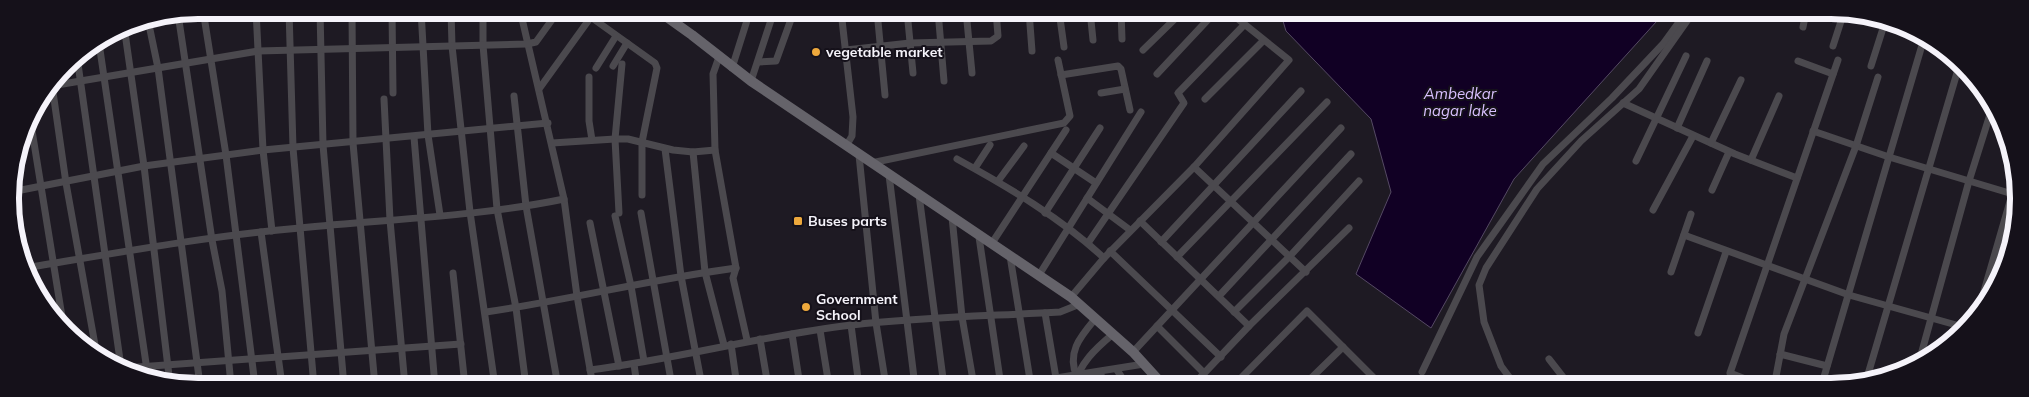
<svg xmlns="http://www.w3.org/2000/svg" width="2029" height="397" font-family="Mulish,sans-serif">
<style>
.water{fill:#110024;stroke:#554964}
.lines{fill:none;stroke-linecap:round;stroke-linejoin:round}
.street{stroke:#4b494e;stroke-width:7}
.secondary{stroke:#65636a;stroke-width:10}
.poi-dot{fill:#eda83c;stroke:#15111a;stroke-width:2}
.labels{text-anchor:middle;stroke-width:4;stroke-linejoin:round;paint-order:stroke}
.poi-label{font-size:14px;font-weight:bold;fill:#f5f3fa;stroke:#15111a;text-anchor:start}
.water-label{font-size:15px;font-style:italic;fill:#d8c0fe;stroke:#15111a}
.rim{fill:none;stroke:#f5f3fa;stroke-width:6}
</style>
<rect width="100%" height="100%" fill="#1e1a23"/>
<polygon class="water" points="1280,11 1666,11 1514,179 1431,328 1356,274 1391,192 1371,119 1286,31"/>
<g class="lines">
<g class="street">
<polyline points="203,10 226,155 255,385"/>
<polyline points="256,10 263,150 272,231"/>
<polyline points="289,10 293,148 314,386"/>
<polyline points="320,10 323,145 344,386"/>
<polyline points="352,10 353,143 375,386"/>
<polyline points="392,10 393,93"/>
<polyline points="421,10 428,135 440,215"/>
<polyline points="451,10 452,46 470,212 495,386"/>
<polyline points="483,10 483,45 497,209 516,308 526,386"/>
<polyline points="520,10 564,199 577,296 593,386"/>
<polyline points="581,10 655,63 657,68 642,142 642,195"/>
<polyline points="841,11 853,117 852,136 846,146"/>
<polyline points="877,11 885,95"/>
<polyline points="907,11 913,73"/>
<polyline points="938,11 944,81"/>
<polyline points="966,11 972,73"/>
<polyline points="1029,11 1032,51"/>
<polyline points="1059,11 1064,47"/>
<polyline points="1090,11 1093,40"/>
<polyline points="1121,11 1122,39"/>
<polyline points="178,14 212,240 222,291 231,385"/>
<polyline points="148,20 158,68 200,385"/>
<polyline points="124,26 144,166 170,384"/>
<polyline points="1803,27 1806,12"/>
<polyline points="99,43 148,377"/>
<polyline points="1833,46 1844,12"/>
<polyline points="846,50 910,43 991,41 998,36 996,11"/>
<polyline points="1143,50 1183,11"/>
<polyline points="77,57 121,367"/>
<polyline points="719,57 713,74 715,150 736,268 733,278 747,340"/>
<polyline points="1798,61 1833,74"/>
<polyline points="758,62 776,61 794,11"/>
<polyline points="613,66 627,43"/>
<polyline points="1871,66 1885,22"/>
<polyline points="596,68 616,36"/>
<polyline points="732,68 750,11"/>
<polyline points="1157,74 1216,11"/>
<polyline points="1061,75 1118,66 1121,69 1130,110"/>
<polyline points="589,77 589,121 592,140"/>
<polyline points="751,81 774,11"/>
<polyline points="52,85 66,183 97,356"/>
<polyline points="51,86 258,51 527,44 536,42 559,10"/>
<polyline points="539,89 596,10"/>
<polyline points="1101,93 1125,89"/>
<polyline points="514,96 526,206 558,386"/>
<polyline points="384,99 390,220 405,386"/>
<polyline points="1205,99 1263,41"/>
<polyline points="1623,103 1735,154 1797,178"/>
<polyline points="30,118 64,329"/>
<polyline points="1677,128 1707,61"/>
<polyline points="1813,131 1889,157 2016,195"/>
<polyline points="414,137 435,386"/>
<polyline points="552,143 615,139 628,139 673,150 693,152 715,150"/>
<polyline points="1711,143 1741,80"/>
<polyline points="665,149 681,276 702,386"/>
<polyline points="693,152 705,272 724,345"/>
<polyline points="1051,153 1096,183"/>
<polyline points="859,155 876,323 886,386"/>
<path d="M957 159C1008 187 1061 218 1104 258"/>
<polyline points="1751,160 1779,96"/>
<polyline points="1636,161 1686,56"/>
<polyline points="871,163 1064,123 1070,116 1058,60"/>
<polyline points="1194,167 1306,272"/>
<polyline points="975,168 990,145"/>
<polyline points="889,175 915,386"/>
<polyline points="12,178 29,274"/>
<polyline points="998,181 1024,146"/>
<polyline points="1712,190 1729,152"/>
<polyline points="11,192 144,166 263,150 548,123"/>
<polyline points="919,195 944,386"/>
<polyline points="1087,198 1130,230"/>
<polyline points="1653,210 1693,136"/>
<polyline points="619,213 615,139 622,64"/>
<polyline points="641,213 672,386"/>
<polyline points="1045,213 1100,128"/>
<polyline points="615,216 631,286 644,361"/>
<polyline points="952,217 962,317 974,386"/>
<polyline points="1140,221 1249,326"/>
<polyline points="590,223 619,366"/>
<polyline points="261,232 282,385"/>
<polyline points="1684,235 1849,295 1967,328"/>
<polyline points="979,237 1001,386"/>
<polyline points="1161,242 1301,91"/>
<polyline points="992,243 1066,130"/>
<polyline points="1088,243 1184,103 1178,93 1244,25"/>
<polyline points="1110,251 1221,357"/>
<polyline points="1010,256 1031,386"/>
<polyline points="1177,257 1327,102"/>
<path d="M25 268C116 253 208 236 300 228 387 219 477 217 564 199"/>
<polyline points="1671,272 1691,214"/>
<polyline points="453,273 465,386"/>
<polyline points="1039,275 1141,112"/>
<polyline points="1219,296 1351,154"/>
<polyline points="1071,297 1104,258 1194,167 1289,60 1228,11"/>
<path d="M486 312C569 300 652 279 736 268"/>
<polyline points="1234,312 1289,257 1359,181"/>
<polyline points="1978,312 2015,184"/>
<polyline points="1045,313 1056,378"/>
<polyline points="851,325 859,386"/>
<polyline points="1157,326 1204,373"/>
<polyline points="820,330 829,386"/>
<polyline points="1698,333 1726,252"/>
<polyline points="792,334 800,386"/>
<polyline points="760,339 768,386"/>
<polyline points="731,344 737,386"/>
<polyline points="1133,352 1341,128"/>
<polyline points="1780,354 1827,366"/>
<polyline points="1549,359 1570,386"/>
<polyline points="1919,362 1969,181 1992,108"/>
<polyline points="634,364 637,386"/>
<polyline points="124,368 461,344"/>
<path d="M590 370C678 359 764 335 852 325 921 317 991 316 1060 312L1080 304"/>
<polyline points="1117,370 1126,384"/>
<polyline points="1100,372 1105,386"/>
<polyline points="1422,372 1477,257 1543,164 1612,98 1663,44 1687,11"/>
<path d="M1077 377C1066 352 1081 336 1096 318"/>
<polyline points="1866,381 1959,66"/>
<polyline points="577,386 592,383"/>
<polyline points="1036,386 1056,378 1144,364"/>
<path d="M1074 386C1080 363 1095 349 1113 334"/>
<polyline points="1192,386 1249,326 1349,228"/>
<polyline points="1249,386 1242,377 1307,311 1379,383 1375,386"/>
<polyline points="1303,386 1343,347"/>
<polyline points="1516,386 1501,366 1484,322 1479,285 1486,268 1537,189 1581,141 1639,89 1694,11"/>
<polyline points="1603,386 1611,380"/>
<polyline points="1766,387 1730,373 1838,60"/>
<polyline points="1774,387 1784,334 1856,146 1878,77"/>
<polyline points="1821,387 1925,35"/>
</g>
<polyline class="secondary" points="657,10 692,35 751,81 1071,297 1133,352 1164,386"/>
</g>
<g class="poi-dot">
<circle cx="816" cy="52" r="5"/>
<rect x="793" y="216" width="10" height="10" rx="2.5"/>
<circle cx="806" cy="307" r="5"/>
</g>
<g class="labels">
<g class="poi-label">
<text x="826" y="57">vegetable market</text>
<text x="808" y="226">Buses parts</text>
<text x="816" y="304">Government<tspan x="816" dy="16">School</tspan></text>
</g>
<g class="water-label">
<text x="1460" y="99">Ambedkar<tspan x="1460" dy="17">nagar lake</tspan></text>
</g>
</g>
<path d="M0 0H2029V397H0ZM198 19H1831A179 179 0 0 1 2010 198V199A179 179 0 0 1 1831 378H198A179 179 0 0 1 19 199V198A179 179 0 0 1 198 19Z" fill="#15111a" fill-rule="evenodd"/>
<path class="rim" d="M198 19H1831A179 179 0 0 1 2010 198V199A179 179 0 0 1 1831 378H198A179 179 0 0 1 19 199V198A179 179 0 0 1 198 19Z"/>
</svg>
